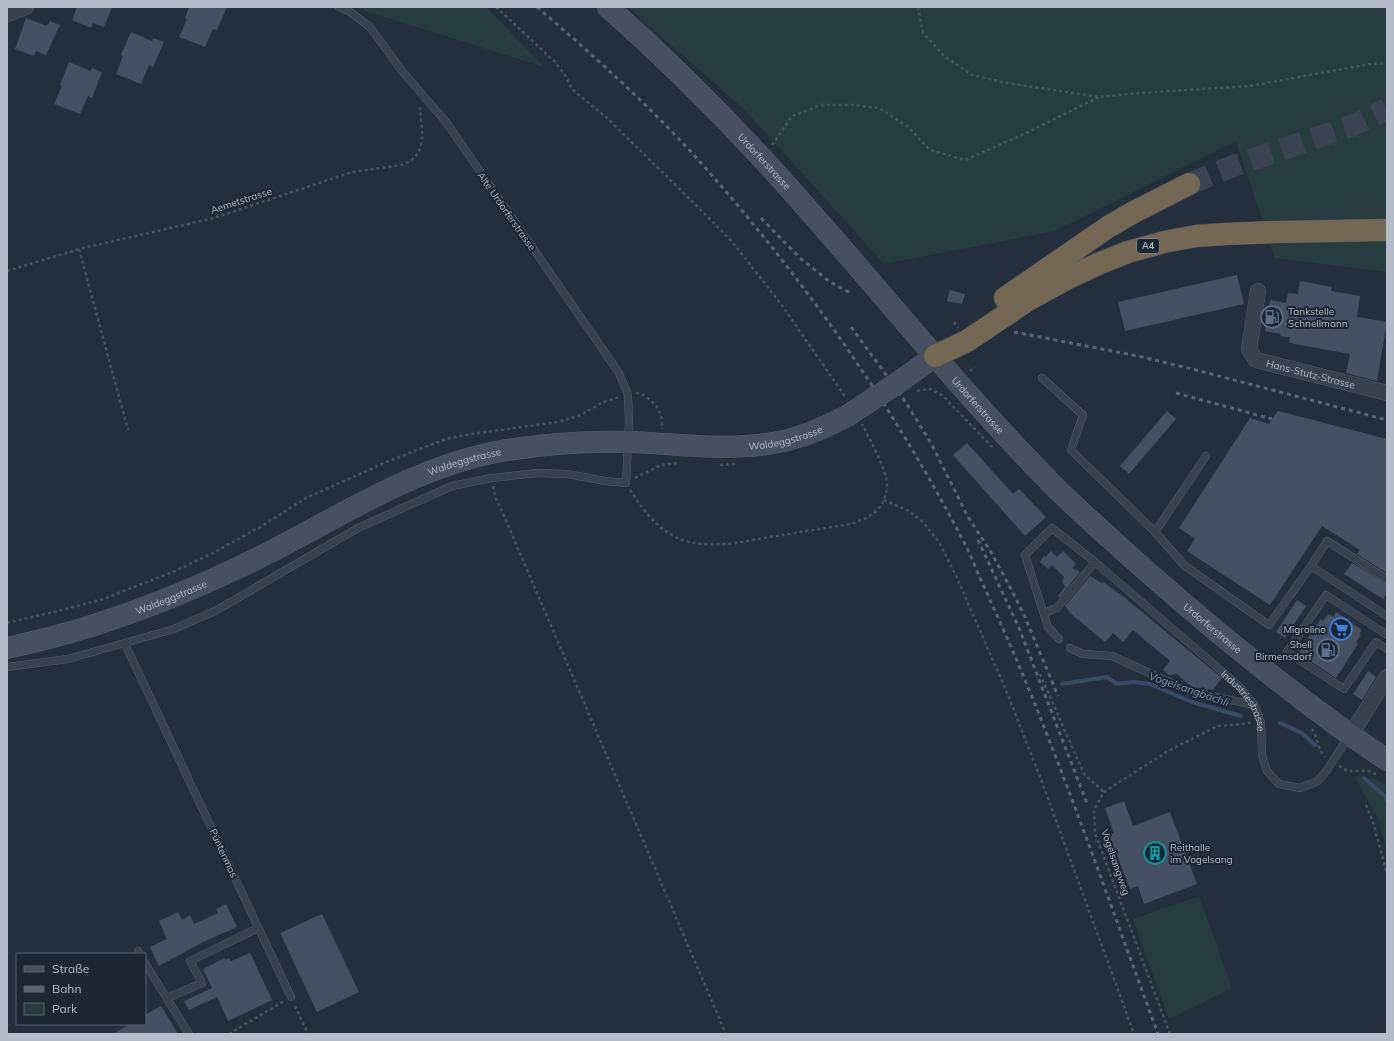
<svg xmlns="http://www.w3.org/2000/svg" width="1394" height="1041" font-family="Mulish,sans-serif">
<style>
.green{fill:#263c3f}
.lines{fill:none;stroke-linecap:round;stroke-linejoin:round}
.stream{stroke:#394c67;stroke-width:4}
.building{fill:#455162}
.highway-tunnel{stroke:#3a4453;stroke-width:22;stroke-dasharray:22 11;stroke-linecap:butt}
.lane-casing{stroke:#565f6c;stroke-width:8}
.street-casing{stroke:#565f6c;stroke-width:16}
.secondary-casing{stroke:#565f6c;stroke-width:22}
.highway-casing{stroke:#434c59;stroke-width:23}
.path{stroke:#44595c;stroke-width:2.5;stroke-dasharray:3 3;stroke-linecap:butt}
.lane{stroke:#38414e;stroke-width:7}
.street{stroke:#38414e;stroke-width:15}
.secondary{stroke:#465061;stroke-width:21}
.highway{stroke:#746855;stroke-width:22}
.rail{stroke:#5a6575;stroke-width:3;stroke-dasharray:4 4;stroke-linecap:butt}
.secondary-bridge-casing{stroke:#565f6c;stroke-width:22;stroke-linecap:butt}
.secondary-bridge{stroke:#465061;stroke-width:21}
.labels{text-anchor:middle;stroke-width:4;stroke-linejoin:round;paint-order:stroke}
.shield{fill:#1d2633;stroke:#878f9c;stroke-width:1}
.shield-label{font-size:9px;font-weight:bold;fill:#b4bcc9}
.street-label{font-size:10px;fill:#b4bcc9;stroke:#1d2633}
.poi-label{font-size:10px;fill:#b4bcc9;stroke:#1d2633;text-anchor:start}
.water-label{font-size:11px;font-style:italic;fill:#7c92b1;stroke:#1d2633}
</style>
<rect width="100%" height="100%" fill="#242f3e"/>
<g class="green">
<polygon points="353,7 486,7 544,67"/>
<polygon points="628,7 1387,7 1387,272 1275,258 1236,141 1055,231 884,264 746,111"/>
<polygon points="1354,776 1375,779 1387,786 1387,852 1379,820"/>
<polygon points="1199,896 1232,988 1169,1019 1133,919"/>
</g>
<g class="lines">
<g class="stream">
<polyline points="1062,684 1107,677 1117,684 1134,682 1150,684 1192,702 1241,716"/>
<polyline points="1280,723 1302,733 1315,745"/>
<polyline points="1364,778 1385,796 1387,800"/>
</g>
</g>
<g class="building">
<polygon points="77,7 112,7 104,27 93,23 91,28 72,20"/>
<polygon points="189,7 227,7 217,30 213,29 205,47 179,37 187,19 185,18"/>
<polygon points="26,18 47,26 50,21 60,25 46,55 36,51 34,56 15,49"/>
<polygon points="131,32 152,41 153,38 164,42 153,67 149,65 141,84 116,74 123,56 121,55"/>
<polygon points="69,62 91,71 92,68 102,72 92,98 88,96 80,114 54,104 62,86 60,85"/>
<polygon points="1237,275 1244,304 1125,331 1118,302"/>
<polygon points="1300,281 1332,287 1331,291 1360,296 1357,317 1387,322 1377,381 1346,373 1350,354 1289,343 1290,337 1280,336 1281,334 1265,331 1270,300 1286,303 1288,293 1298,294"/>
<polygon points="950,290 965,294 962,304 947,301"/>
<polygon points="1167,411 1176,419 1129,474 1120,466"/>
<polygon points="1278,411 1387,439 1387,573 1357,554 1360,550 1322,526 1270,605 1187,551 1195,539 1179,528 1250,418 1269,424"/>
<polygon points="967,443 1013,494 1019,489 1046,517 1025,536 953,455"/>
<polygon points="1051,551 1057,557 1063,551 1076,564 1072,568 1080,572 1059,598 1058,596 1065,587 1062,582 1064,577 1052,565 1048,569 1040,562 1044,556 1046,557"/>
<polygon points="1352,563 1387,584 1387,593 1383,599 1344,574"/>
<polygon points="1090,576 1102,583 1103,582 1125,598 1222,678 1213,690 1192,687 1177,674 1169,675 1163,670 1170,661 1133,630 1123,642 1113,633 1105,642 1070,613 1065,606"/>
<polygon points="1297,600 1306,606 1285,638 1276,632"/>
<polygon points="1336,612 1362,630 1359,634 1361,635 1356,642 1358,644 1336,678 1298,653 1321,619 1323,621 1328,614 1333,617"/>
<polygon points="1368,671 1376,677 1362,700 1353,694"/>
<polygon points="1124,801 1133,826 1170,812 1197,884 1144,904 1138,886 1130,889 1109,835 1114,833 1105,808"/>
<polygon points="226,904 237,927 203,942 159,966 150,947 167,939 159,921 178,912 182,920 190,915 194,924 218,913 216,909"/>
<polygon points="322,914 359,992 317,1012 280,933"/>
<polygon points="250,953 272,1000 228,1021 217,997 189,1010 184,1001 212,988 203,969 225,958 226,960 229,958 231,961"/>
<polygon points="161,1006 178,1034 113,1034 130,1024 145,1024 145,1015"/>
</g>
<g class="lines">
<polyline class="highway-tunnel" points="1189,184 1233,166 1354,125 1387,109"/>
<g class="lane-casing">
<g id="lane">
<polyline points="1042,378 1083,415 1071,450 1155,532 1185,566 1269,625 1311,566"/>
<polyline points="1155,532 1206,456"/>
<polyline points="1387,579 1327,541 1311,566 1387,616"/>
<polyline points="1044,613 1057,608 1095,562"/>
<polyline points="1387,635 1326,595 1287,652 1344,689 1376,642 1387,649"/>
<path id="s1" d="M1059 639 1048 627 1025 555 1052 528 1095 562 1240 687 1254 705 1261 722 1262 755 1267 771 1279 784 1300 788 1318 781 1327 770 1349 736"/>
<polyline points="125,644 291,997"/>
<polyline points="1070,648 1083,654 1112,656 1189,691 1254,705"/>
<polyline points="7,667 68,659 174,629 217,610 358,528 452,486 491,478 537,473 567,474 605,481 626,483 629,421 628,395 619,373 446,122 402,71 370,27 349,11 339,7"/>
<polyline points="138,951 140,954"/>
<polyline points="145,963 189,1034"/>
<polyline points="167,998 202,983 190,961 258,928"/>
</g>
</g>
<g class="street-casing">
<g id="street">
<polyline points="7,14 26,7"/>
<path id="s2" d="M1258 291 1249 349 1255 359 1260 361 1387 393"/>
<polyline points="1350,736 1387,677"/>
</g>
</g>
<g class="secondary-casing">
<g id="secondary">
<path id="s3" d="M608 7C661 54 712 104 760 156 858 262 946 376 1047 479 1068 501 1091 521 1114 542 1157 581 1201 619 1247 656 1292 692 1338 728 1387 760"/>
<polyline points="899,382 935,356"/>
<path id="s4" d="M7 648C98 629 183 596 266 554 343 515 414 467 501 451 543 444 588 441 630 442 685 444 745 454 798 437 816 432 831 424 847 416"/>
</g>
</g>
<g class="highway-casing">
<g id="highway">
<polyline points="1005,298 1108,227 1134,212 1189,184"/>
<polyline points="935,356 967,341 1028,300 1068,278 1098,264 1128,252 1164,242 1196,236 1226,234 1275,232 1387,230"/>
</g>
</g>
<g class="path">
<polyline points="496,7 554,61 565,75 572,89 608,119 710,219 733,243 781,304 846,398"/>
<polyline points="918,7 923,33 944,56 972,75 1007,83 1099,97 1139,93 1250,86 1370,64 1387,63"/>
<polyline points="772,145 792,116 821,105 853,105 879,108 907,126 930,150 965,160 1026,133 1099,97"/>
<polyline points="79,249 128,430"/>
<path d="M7 271 79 249 214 218 352 172 402 165C430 154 421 130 420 107"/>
<polyline points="954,322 958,328"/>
<polyline points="970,371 975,367"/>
<polyline points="917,391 930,389 942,395 993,448"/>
<path d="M636 393C644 393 658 405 660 413 662 417 662 424 662 429"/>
<polyline points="720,465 735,464"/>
<polyline points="635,478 661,465 677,463"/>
<polyline points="493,486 495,496 507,523 726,1034"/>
<path d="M630 490C644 511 658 531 683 540 712 550 746 541 776 536 801 532 826 528 851 524 860 521 870 517 876 511 883 505 887 494 887 485 887 470 869 438 862 424"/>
<polyline points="884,500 909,511 923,522 939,542 957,578 1008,695 1042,782 1134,1034"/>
<polyline points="7,623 62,610 103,599 175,571 213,553 260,527 306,498 391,460 446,439 471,434 558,422 581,415 603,402 620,397"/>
<polyline points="1040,674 1084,774 1104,792"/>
<path d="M1312 729C1318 737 1317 749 1325 757"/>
<polyline points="1339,766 1348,771 1369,771 1378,775"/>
<polyline points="1366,805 1373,822 1387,874"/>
<polyline points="295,1006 308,1034"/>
<polyline points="229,1034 284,1001"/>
<polyline points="1170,1034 1095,833 1094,810 1104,792 1168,751 1218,726 1252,723"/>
</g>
<use href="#lane" class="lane"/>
<use href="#street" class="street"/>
<use href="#secondary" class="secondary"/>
<use href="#highway" class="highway"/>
<g class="rail">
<path d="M537 7C594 56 651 107 701 163 806 281 896 410 968 550 972 559 976 569 980 578 999 619 1017 660 1034 702 1078 811 1117 923 1158 1034"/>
<polyline points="761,218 800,258 830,282 851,293"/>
<polyline points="851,327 901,395 931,443 968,517 991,552 1011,589 1025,617 1058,696"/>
<polyline points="1014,332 1138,356 1196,370 1387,420"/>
<polyline points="1176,393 1272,419"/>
<polyline points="978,540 1019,628 1088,806"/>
</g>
<g class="secondary-bridge-casing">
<polyline id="secondary-bridge" points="847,416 899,382"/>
</g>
<use href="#secondary-bridge" class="secondary-bridge"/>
</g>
<defs>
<g id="fuel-ring" transform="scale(1.15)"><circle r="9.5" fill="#1d2633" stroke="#5c6f8a" stroke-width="1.5"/><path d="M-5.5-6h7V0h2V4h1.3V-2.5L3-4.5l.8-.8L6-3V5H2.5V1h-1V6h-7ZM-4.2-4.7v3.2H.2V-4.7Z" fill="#5c6f8a"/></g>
<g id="supermarket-ring" transform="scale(1.15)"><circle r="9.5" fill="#1d2633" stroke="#3f7fe0" stroke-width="1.5"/><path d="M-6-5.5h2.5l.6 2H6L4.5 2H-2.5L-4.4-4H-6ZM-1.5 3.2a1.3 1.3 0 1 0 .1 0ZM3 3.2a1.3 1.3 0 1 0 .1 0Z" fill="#3f7fe0"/></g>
<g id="building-ring" transform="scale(1.15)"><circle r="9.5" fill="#1d2633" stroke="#0f9aa8" stroke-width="1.5"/><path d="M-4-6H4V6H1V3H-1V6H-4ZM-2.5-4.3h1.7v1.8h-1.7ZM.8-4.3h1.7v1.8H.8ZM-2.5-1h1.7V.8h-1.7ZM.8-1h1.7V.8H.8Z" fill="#0f9aa8"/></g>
</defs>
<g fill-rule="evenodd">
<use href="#fuel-ring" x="1272" y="317"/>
<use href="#supermarket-ring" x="1341" y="629"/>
<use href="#fuel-ring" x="1328" y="650"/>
<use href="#building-ring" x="1155" y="853"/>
</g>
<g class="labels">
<rect class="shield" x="1137" y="239" width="22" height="14" rx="3"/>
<g class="shield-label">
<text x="1148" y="249">A4</text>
</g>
<g class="street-label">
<text dy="4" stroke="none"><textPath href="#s3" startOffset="220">Urdorferstrasse</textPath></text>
<text transform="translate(241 200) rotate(-18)" y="4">Aemetstrasse</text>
<text transform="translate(507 211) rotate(55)" y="4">Alte Urdorferstrasse</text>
<text dy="4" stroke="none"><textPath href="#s2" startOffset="128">Hans-Stutz-Strasse</textPath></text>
<text dy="4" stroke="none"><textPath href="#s3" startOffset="544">Urdorferstrasse</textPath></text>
<text dy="4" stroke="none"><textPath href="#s4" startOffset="820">Waldeggstrasse</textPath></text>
<text dy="4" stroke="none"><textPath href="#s4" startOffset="496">Waldeggstrasse</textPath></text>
<text dy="4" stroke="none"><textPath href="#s4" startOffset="172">Waldeggstrasse</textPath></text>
<text dy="4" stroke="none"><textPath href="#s3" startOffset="868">Urdorferstrasse</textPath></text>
<text dy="4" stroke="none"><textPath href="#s1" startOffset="390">Industriestrasse</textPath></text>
<text transform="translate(224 853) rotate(65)" y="4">Püntenmas</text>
<text transform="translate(1116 862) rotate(71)" y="4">Vogelsangweg</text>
</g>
<g class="poi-label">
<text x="1288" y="315">Tankstelle<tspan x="1288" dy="12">Schnellmann</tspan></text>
<text x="1326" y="633" text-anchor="end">Migrolino</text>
<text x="1312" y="648" text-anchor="end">Shell<tspan x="1312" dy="12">Birmensdorf</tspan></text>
<text x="1170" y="851">Reithalle<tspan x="1170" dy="12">im Vogelsang</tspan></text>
</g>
<g class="water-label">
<text transform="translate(1189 689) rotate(19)" y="4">Vogelsangbächli</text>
</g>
</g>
<rect width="1394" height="1041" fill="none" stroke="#b4bcc9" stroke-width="16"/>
<rect x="16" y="953" width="130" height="72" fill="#1d2633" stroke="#59626f"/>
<rect x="24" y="966" width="20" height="6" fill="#465061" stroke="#59626f"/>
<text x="52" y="973" font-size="12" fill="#b4bcc9">Straße</text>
<rect x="24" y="986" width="20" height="6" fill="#5a6575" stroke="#59626f"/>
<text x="52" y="993" font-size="12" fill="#b4bcc9">Bahn</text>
<rect x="24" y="1003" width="20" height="12" fill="#263c3f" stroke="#59626f"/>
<text x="52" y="1013" font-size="12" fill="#b4bcc9">Park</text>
</svg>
